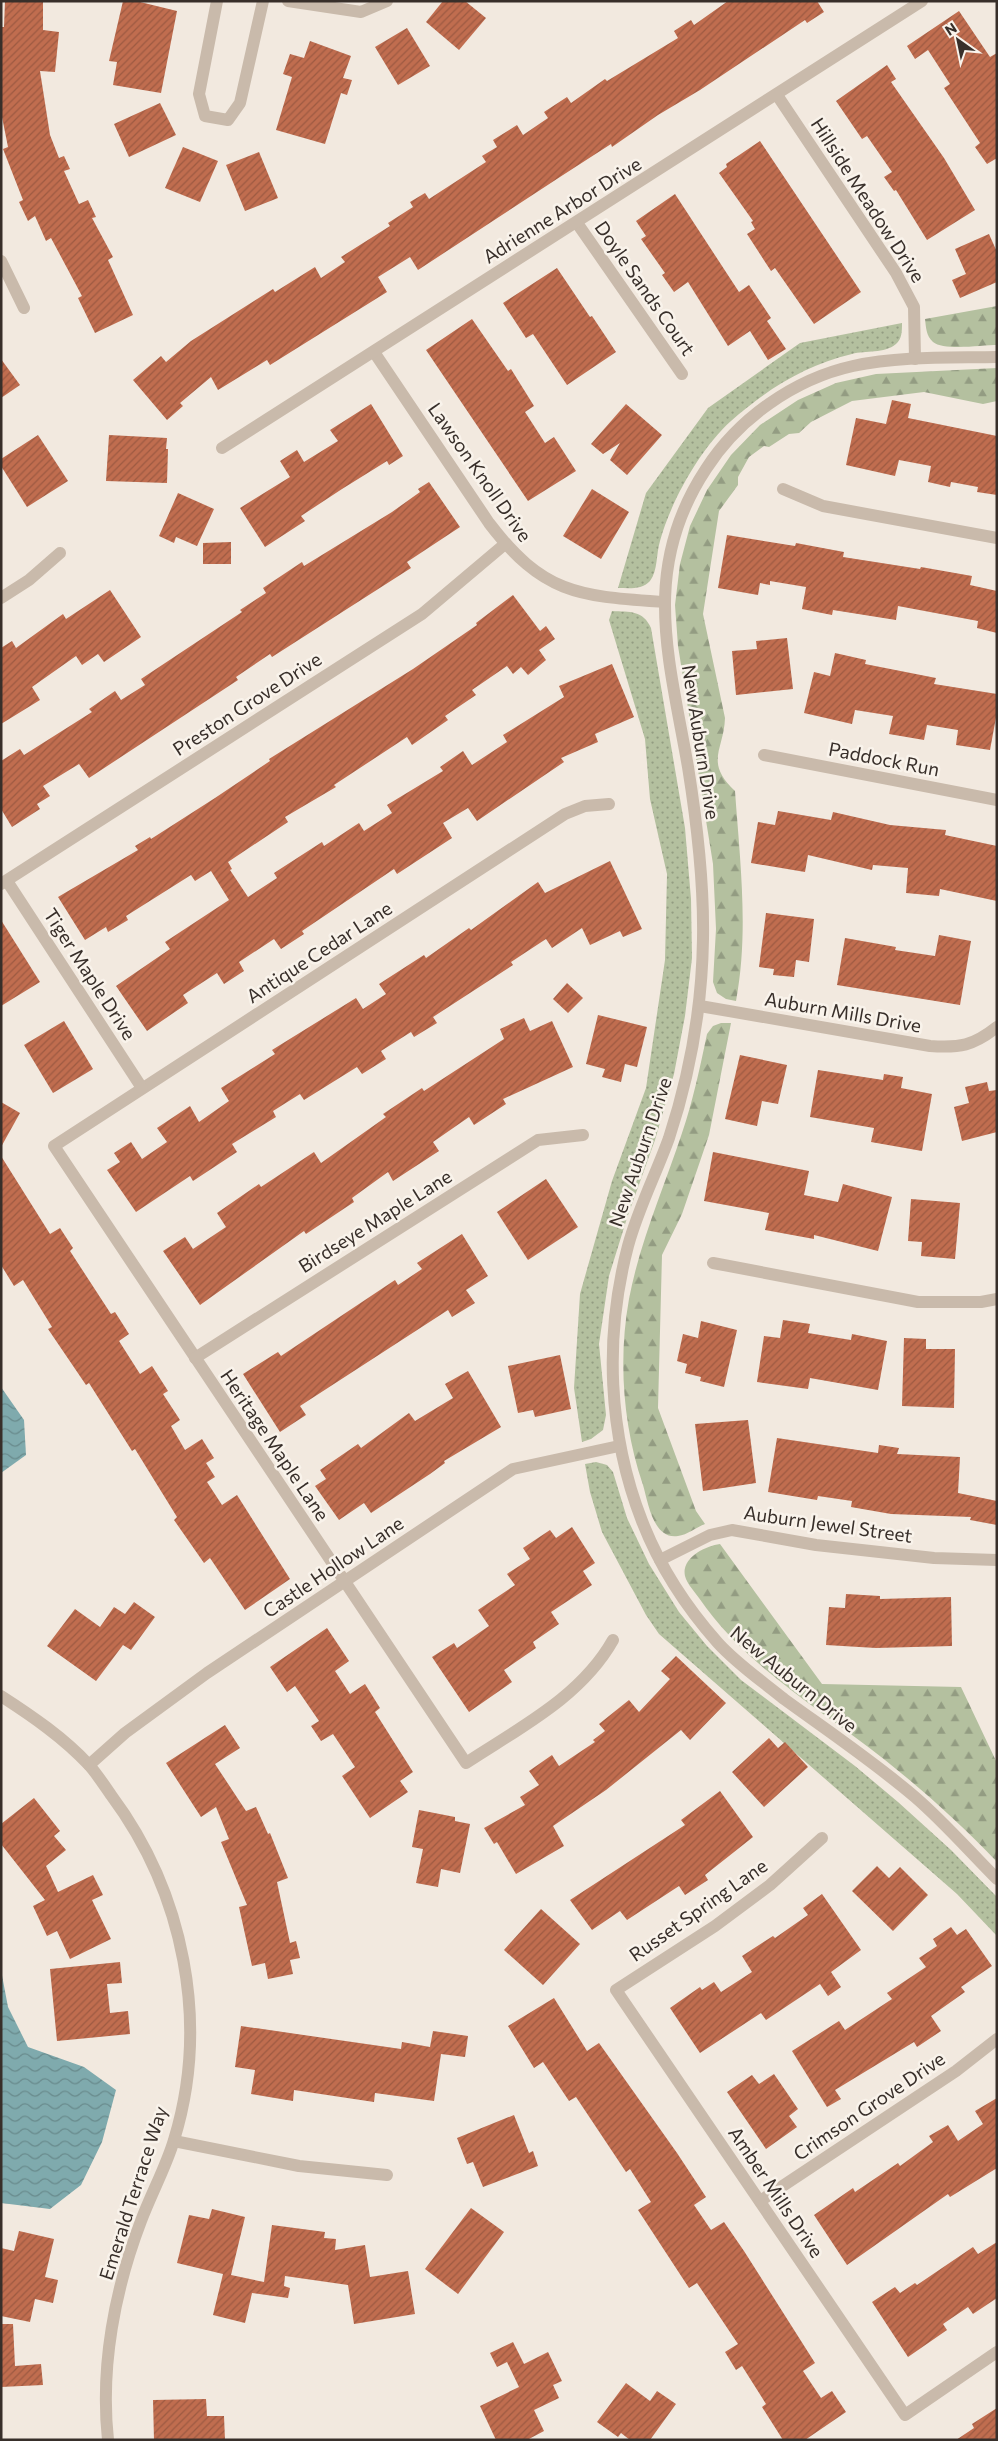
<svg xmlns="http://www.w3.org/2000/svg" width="998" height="2441" font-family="Commissioner,sans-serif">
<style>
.grass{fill:url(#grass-dots)}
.forest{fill:url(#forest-firs)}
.water{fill:url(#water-waves)}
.building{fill:url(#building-hatch)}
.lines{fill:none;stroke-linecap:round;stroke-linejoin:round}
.minor{stroke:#c9baab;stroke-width:12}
.labels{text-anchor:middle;stroke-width:5;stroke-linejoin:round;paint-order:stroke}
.street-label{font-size:19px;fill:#382f2a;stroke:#f9f3eb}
</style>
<defs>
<pattern id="grass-dots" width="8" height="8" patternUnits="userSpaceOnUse" patternTransform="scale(1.25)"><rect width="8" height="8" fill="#b4c09f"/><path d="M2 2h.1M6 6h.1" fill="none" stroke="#939c82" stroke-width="1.8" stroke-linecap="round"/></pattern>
<pattern id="forest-firs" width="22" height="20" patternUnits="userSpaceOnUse" patternTransform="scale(1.25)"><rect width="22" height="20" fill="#b4c09f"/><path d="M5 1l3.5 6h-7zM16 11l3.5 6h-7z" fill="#939c82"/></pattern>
<pattern id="water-waves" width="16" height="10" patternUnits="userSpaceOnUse" patternTransform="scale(1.25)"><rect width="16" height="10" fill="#7faaad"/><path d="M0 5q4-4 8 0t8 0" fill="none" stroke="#698b8d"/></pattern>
<pattern id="building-hatch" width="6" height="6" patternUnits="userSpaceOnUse" patternTransform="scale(1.25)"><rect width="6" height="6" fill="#c06d4f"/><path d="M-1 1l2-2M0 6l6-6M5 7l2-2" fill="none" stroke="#9d5a42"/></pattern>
</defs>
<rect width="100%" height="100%" fill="#f2e9df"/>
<g class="grass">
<path d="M902 323C902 331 902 339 896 344 884 354 866 350 852 354 805 365 766 390 731 421 700 449 671 501 660 541 656 554 658 570 650 581 642 590 629 588 618 588L646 493 708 408 800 343Z"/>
<path d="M612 611C630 612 643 610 651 628L685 828 691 899 692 958 685 1016 674 1074 655 1140 627 1218 609 1276 599 1344 606 1415 603 1430 591 1439 582 1442 574 1388 580 1294 612 1181 646 1088 665 960 667 874 650 799 645 739 609 620Z"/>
<polygon points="596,1462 607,1465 613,1472 627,1518 649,1564 679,1612 707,1646 741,1680 855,1766 898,1802 951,1850 997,1897 997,1936 957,1894 659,1634 646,1615 602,1532 590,1492 585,1464"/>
</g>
<g class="forest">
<path d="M997 306V345C982 345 944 351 933 342 926 336 926 327 925 319Z"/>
<path d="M997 368V401L983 404 924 392 852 401 811 422 799 433 789 434 769 447 764 446 749 457 738 477V485L719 511 703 614 725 718C724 750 704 762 735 791 740 861 749 932 736 1001L726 999 717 993 713 982 716 929 713 864 678 646 675 605 680 564 690 526 707 490 731 455 760 425 798 400 836 383 876 374Z"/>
<path d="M721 1023H731L709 1135 682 1214 662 1255 658 1408 696 1511 705 1524C697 1527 687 1535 678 1536 653 1540 648 1502 643 1485 623 1426 618 1360 629 1299 640 1241 664 1188 682 1133 693 1101 700 1067 707 1034L713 1026Z"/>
<path d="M720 1544 822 1684 961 1687 997 1763V1862C963 1826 924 1791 885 1760 821 1709 746 1667 699 1598 695 1592 687 1584 685 1576 681 1558 705 1546 720 1544Z"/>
</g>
<g class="water">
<polygon points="1,1387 24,1420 26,1455 1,1473"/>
<polygon points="1,1970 8,2007 28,2047 84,2067 116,2090 102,2142 81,2185 50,2209 1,2203"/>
</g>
<g class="building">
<polygon points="5,1 43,1 43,30 59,32 55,72 40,71 50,135 59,158 64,156 70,169 64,171 79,204 88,200 96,217 92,218 113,257 108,260 133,315 95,333 78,298 82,296 51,238 46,241 35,216 28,221 19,202 23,200 3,149 8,147 1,112 1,27 4,27"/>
<polygon points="123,1 136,1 177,11 161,93 113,85 117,62 109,61"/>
<polygon points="443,1 465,1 486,18 459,50 426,22"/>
<polygon points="728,1 817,1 824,12 807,23 805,20 700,90 658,115 612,147 611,144 563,175 418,270 410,257 378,277 387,292 270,365 267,360 218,390 211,377 180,403 183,406 167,420 133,380 161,356 166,362 191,341 273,289 275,292 315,267 321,278 345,262 341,257 390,226 388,223 413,207 410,202 425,193 429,199 486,162 482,156 497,147 493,140 517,125 523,135 548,118 544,112 567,97 571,103 605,79 607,81 678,38 674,31 691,20 694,25"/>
<polygon points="959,11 990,57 997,53 997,158 987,164 975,147 980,143 944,88 950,84 928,50 915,59 907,46"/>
<polygon points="407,28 430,66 398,85 375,47"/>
<polygon points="310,41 351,56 343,78 352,80 347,95 341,93 325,144 276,130 292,77 283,74 290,54 304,58"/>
<polygon points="887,65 896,79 891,82 944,158 975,210 927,240 896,190 894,191 884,177 892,172 867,136 862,139 836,101"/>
<polygon points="160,103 176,135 129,157 114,124"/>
<polygon points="760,141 861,292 814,324 775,268 771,271 747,234 755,229 751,222 753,221 719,173 727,167 726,164"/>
<polygon points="183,147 218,161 200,202 165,188"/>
<polygon points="259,152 278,198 245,211 226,165"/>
<polygon points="675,194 739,292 749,285 771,318 767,321 786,349 768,360 750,331 728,346 688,282 674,292 662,275 665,273 641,239 646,236 636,221"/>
<polygon points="989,234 997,252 997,282 960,298 952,280 966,274 955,249"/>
<polygon points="557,268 590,317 592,316 616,352 567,385 533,334 526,338 503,303"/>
<polygon points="472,319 508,371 511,369 534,406 525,412 545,443 554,437 576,471 528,501 426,350"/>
<polygon points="1,359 20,385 1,398"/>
<polygon points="892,400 911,404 908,418 997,436 997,495 977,492 978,487 951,482 950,487 928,482 931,466 899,460 895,476 846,465 856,418 886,424"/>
<polygon points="371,404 403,456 389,465 387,461 342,489 301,516 305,521 265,547 240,508 290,477 280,461 297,450 304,462 338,441 330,430"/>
<polygon points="626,404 662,435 627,475 610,460 620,443 603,454 591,444"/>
<polygon points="38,435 68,481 27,507 1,466 1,459"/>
<polygon points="109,435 167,438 166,449 168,449 167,483 106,481"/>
<polygon points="429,482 460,527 407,562 411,568 272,657 270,654 236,677 238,680 89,778 79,764 43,786 50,796 37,804 40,809 12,827 1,809 1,761 20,749 24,755 92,712 89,709 115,691 121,700 145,685 141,679 242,612 240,610 266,593 263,588 302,562 304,566 392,512 420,492 418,489"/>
<polygon points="592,489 629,512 601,559 563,536"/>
<polygon points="178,493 214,509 197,546 176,537 174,543 159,536"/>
<polygon points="727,535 795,546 796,543 844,552 843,557 920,569 921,567 972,576 970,585 997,591 997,633 977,628 978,621 898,606 896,620 833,610 832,615 802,609 806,587 770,581 770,585 760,583 758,595 718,588"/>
<polygon points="231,542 231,564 203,564 203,543"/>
<polygon points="110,590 141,637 104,662 98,654 82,665 76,656 32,687 40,700 1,724 1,648 12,641 16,648 63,614 66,619"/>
<polygon points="513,595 540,631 546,626 555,639 539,650 546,660 528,675 521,667 513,674 507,666 472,690 476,695 445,716 448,720 412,745 407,737 334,785 336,787 285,817 288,822 228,862 232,869 230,870 248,897 277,878 274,873 322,842 324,846 359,823 364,831 392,813 387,805 443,771 440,767 463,751 472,765 507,742 503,735 564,697 559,686 612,664 634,717 595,734 598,742 561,758 564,762 477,821 468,808 443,823 452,838 397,874 394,869 302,931 304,934 281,949 274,939 239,962 244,971 224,984 217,973 183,995 188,1003 147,1031 116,986 170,949 165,942 229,900 211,871 195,881 191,875 126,916 128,920 108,932 106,927 85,940 58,897 138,850 135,846 150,837 151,839 215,798 270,761 269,759 413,669 477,625 476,623"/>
<polygon points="787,638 793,689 736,695 732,651 757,649 756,641"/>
<polygon points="835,653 866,660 865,664 936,678 934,684 997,694 997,712 990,750 956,745 958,730 927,725 924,740 889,734 893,716 855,710 852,724 804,713 814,672 830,676"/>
<polygon points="778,811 831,820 833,812 890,825 946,830 945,835 997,846 997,901 940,889 939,896 906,893 908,868 873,865 872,870 808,855 805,872 751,863 758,822 775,825"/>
<polygon points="610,861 642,929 623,937 620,931 590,945 582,928 552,948 546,939 511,962 513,965 433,1017 437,1023 414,1037 411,1032 381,1051 386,1059 362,1074 357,1067 304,1100 300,1094 273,1111 276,1117 232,1144 237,1152 193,1181 190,1176 136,1212 107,1170 120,1162 114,1153 131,1142 142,1159 167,1142 157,1128 190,1106 199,1122 229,1101 221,1088 275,1054 272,1050 356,998 363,1009 386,994 379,984 424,955 426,958 469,928 471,930 538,882 545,893"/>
<polygon points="766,913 814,919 809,962 796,960 794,977 773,975 774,969 759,967"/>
<polygon points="1,920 40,982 1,1006"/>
<polygon points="939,935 971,941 960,1005 837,985 845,938 896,947 895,950 935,956"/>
<polygon points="567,983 583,998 568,1013 553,999"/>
<polygon points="598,1015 647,1027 637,1067 625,1064 621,1082 602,1077 605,1069 586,1064"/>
<polygon points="524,1018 530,1031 552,1021 573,1067 503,1099 506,1104 474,1125 469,1117 433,1142 439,1151 393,1181 388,1172 352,1198 354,1202 306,1234 304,1231 200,1305 163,1251 185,1237 193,1249 226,1227 217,1213 259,1184 261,1187 314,1152 321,1163 386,1117 383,1114 422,1088 424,1091 504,1039 500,1029"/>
<polygon points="64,1021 93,1069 53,1093 24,1045"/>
<polygon points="740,1055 787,1065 778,1104 762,1101 757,1126 725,1119"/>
<polygon points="818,1070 883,1080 884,1074 903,1077 901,1088 932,1094 922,1151 871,1142 874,1128 810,1117"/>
<polygon points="987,1082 989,1091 997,1090 997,1132 962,1141 954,1107 969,1103 965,1087"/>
<polygon points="1,1102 20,1113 1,1147"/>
<polygon points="713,1152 809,1171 804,1195 838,1202 843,1184 892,1197 878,1251 814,1235 814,1239 765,1230 769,1213 704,1201"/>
<polygon points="1,1156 50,1234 60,1228 73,1248 70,1251 111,1314 115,1312 129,1334 119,1341 140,1374 152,1366 168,1391 163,1394 180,1420 171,1426 185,1450 202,1439 214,1458 206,1463 215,1477 207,1482 222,1505 237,1495 290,1579 245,1610 210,1558 204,1563 174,1520 177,1517 135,1449 132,1451 89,1383 86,1385 48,1329 52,1327 23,1280 14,1286 1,1265"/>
<polygon points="546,1179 578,1227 528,1260 497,1212"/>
<polygon points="911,1199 960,1203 955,1259 921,1256 922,1242 908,1241"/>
<polygon points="462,1234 488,1276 466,1290 475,1303 452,1317 448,1310 300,1406 306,1415 280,1432 243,1374 278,1352 281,1356 395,1280 398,1285 422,1269 417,1263"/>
<polygon points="783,1320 810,1324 808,1333 851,1340 852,1334 887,1341 878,1390 810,1378 808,1389 757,1382 764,1336 780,1338"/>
<polygon points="701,1321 737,1330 724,1387 700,1381 701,1377 685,1373 687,1364 677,1361 683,1334 698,1338"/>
<polygon points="904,1338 926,1339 926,1349 955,1349 954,1408 902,1406"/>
<polygon points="560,1355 571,1409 535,1417 533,1410 518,1413 508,1366"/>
<polygon points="468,1371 501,1427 444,1461 445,1463 430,1474 371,1513 364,1503 339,1520 315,1486 326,1479 320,1470 358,1444 361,1448 409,1413 415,1421 453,1398 445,1384"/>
<polygon points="748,1420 756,1483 703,1491 695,1424"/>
<polygon points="777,1438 878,1453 879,1445 899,1448 897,1454 960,1457 958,1493 997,1501 997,1525 970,1520 971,1517 891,1514 851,1507 852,1501 818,1496 817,1500 768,1492"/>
<polygon points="572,1527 595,1563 583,1571 592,1585 551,1612 559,1624 533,1642 536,1648 504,1670 512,1682 469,1712 432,1657 454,1643 457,1648 489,1626 478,1610 515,1585 507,1574 530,1559 523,1548 550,1530 556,1538"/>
<polygon points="846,1594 880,1596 880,1599 951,1597 952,1646 876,1648 826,1645 829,1607 845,1608"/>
<polygon points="134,1602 155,1617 131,1650 123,1645 96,1681 47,1646 75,1609 100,1627 114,1607 125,1614"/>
<polygon points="327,1628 349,1661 335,1671 350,1694 365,1684 380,1708 375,1712 413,1772 400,1781 408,1792 370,1818 342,1776 355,1767 333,1734 321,1741 311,1726 319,1721 295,1686 287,1692 270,1667"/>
<polygon points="676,1656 726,1703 690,1740 681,1730 606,1790 553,1826 564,1846 516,1874 497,1842 494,1844 484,1828 525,1805 520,1797 539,1785 529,1771 552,1755 559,1766 595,1742 593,1740 605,1731 599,1724 629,1700 639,1712 670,1679 661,1671"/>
<polygon points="225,1725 240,1748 215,1764 246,1811 256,1807 268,1834 270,1833 288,1878 277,1882 290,1943 296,1941 300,1958 290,1960 293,1974 268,1979 265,1963 252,1966 239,1907 247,1905 221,1842 229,1839 216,1807 201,1817 166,1763"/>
<polygon points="769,1738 778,1748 785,1742 808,1767 764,1807 732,1772"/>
<polygon points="720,1791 753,1837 705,1875 708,1880 685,1895 679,1886 627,1920 620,1911 592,1930 570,1900 685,1825 681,1820"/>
<polygon points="34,1798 60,1831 54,1836 66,1850 46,1866 58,1892 93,1875 103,1895 92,1900 111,1939 70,1959 57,1931 47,1936 33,1906 45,1900 1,1844 1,1824"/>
<polygon points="419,1810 455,1817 455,1821 470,1824 460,1873 441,1869 438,1887 416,1883 423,1849 412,1847"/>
<polygon points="877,1866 889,1878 900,1867 928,1895 893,1931 852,1891"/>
<polygon points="822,1894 861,1950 831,1972 841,1987 828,1996 820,1984 766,2020 761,2013 700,2053 670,2008 700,1987 702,1990 714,1982 721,1992 752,1972 742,1956 773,1936 775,1938 808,1915 803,1908"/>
<polygon points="541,1909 580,1944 543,1985 504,1950"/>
<polygon points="951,1927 957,1935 966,1929 992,1966 961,1987 965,1992 931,2016 941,2031 917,2047 914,2042 835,2090 841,2099 827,2107 792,2051 839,2021 845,2030 892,1999 887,1993 926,1967 919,1958 937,1946 933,1939"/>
<polygon points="120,1962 122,1983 107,1984 110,2013 128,2011 130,2034 57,2041 50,1969"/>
<polygon points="554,1998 587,2051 599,2043 677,2153 706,2197 694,2205 711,2230 724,2222 744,2251 815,2363 803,2371 821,2398 832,2391 846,2412 805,2440 783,2440 762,2407 766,2404 742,2366 736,2370 725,2352 738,2344 697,2283 689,2288 638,2210 651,2202 630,2169 626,2172 576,2097 569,2101 543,2062 534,2068 508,2026"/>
<polygon points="241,2026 401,2049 402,2042 430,2047 433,2031 468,2036 465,2057 441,2054 434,2101 375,2093 374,2102 294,2090 293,2101 251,2094 255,2070 235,2067"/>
<polygon points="774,2074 798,2109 789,2116 797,2127 766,2149 727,2092 752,2075 759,2084"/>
<polygon points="997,2098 997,2168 950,2197 948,2194 847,2265 814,2215 853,2188 855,2192 898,2163 900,2166 933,2142 929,2136 948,2125 958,2141 983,2124 975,2111"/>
<polygon points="514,2115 529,2153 533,2151 538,2166 483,2187 473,2162 467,2164 457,2138"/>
<polygon points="471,2208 504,2232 458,2294 425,2269"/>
<polygon points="212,2209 245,2217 231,2275 264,2282 272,2225 325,2232 324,2238 336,2239 335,2250 365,2245 370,2277 408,2271 415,2314 354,2324 348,2285 285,2276 284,2286 290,2288 288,2298 252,2293 245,2323 213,2315 223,2274 177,2263 189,2215 209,2219"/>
<polygon points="19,2231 54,2239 45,2277 58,2280 53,2303 35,2299 30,2322 1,2316 1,2248 14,2251"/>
<polygon points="997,2242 997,2298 973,2314 968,2307 943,2324 947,2330 908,2357 872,2302 895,2287 900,2293 915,2283 917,2285 973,2247 978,2254"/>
<polygon points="1,2324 13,2324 15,2366 41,2364 43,2385 1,2387"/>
<polygon points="513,2342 524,2364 548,2352 562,2381 553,2385 559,2398 534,2410 544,2431 527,2440 496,2440 480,2406 519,2387 507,2362 497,2367 490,2353"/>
<polygon points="626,2383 650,2401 657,2391 676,2404 650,2440 630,2440 621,2433 618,2437 597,2422"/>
<polygon points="206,2399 207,2416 224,2416 225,2440 154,2440 153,2400"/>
<polygon points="997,2408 997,2440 956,2440 974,2428 972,2424"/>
</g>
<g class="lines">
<g class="minor">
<polyline points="217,1 199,94 205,116 228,120 240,103 263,1"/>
<polyline points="288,1 361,12 387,1"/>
<polyline points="777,95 896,273 914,307 915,359"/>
<polyline points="577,223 682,374"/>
<polyline points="1,261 24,308"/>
<path d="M374 352 489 523C544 595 579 596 664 602"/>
<path d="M997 357C950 358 899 356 853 366 794 379 738 419 706 469 640 569 669 658 688 767 697 823 704 882 703 939 702 1007 690 1074 669 1138 656 1174 638 1209 628 1246 604 1337 608 1434 642 1521 659 1565 686 1607 718 1643 737 1664 762 1681 784 1699 828 1731 874 1762 915 1797 944 1822 970 1852 997 1879"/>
<polyline points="222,448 922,1"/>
<polyline points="783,489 823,506 997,538"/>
<polyline points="1,598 29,580 60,553"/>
<polyline points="764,755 997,800"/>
<path d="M609 804 585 806 565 814 54 1146 466 1763C519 1728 581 1697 613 1640"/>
<polyline points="7,881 142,1088"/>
<polyline points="1,884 422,614 505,544"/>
<path d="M700 1006 930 1046C960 1048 973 1046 997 1027"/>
<polyline points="713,1263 918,1302 981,1302 997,1299"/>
<polyline points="195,1358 538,1140 583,1135"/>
<polyline points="660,1560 710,1535 732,1530 816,1545 934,1558 997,1560"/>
<path d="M1 1696C32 1716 64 1738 89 1765 97 1774 104 1785 111 1795 184 1893 210 2023 174 2140 166 2167 151 2194 141 2221 115 2289 100 2366 108 2440"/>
<polyline points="89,1765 125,1733 207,1673 513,1469 619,1446"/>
<polyline points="822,1838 770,1885 715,1926 616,1990 905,2415 997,2352"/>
<polyline points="174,2141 299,2166 387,2175"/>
<polyline points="760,2201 956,2071 997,2039"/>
</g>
</g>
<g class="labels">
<g class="street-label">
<text transform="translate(868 200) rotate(57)" y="7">Hillside Meadow Drive</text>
<text transform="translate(562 210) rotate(-32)" y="7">Adrienne Arbor Drive</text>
<text transform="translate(645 288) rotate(55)" y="7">Doyle Sands Court</text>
<text transform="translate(480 472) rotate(55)" y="7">Lawson Knoll Drive</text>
<text transform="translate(247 704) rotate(-33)" y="7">Preston Grove Drive</text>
<text transform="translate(701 742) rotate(81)" y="7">New Auburn Drive</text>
<text transform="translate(884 759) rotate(11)" y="7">Paddock Run</text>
<text transform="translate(319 952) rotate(-33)" y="7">Antique Cedar Lane</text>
<text transform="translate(90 974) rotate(57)" y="7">Tiger Maple Drive</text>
<text transform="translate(843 1012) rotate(10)" y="7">Auburn Mills Drive</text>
<text transform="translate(640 1152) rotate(-71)" y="7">New Auburn Drive</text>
<text transform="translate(375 1221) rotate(-32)" y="7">Birdseye Maple Lane</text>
<text transform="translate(275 1445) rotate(56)" y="7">Heritage Maple Lane</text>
<text transform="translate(828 1524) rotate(8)" y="7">Auburn Jewel Street</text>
<text transform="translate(333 1567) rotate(-34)" y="7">Castle Hollow Lane</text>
<text transform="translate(794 1679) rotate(39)" y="7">New Auburn Drive</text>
<text transform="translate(698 1910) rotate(-35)" y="7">Russet Spring Lane</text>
<text transform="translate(869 2106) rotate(-34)" y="7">Crimson Grove Drive</text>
<text transform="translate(776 2192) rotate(56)" y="7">Amber Mills Drive</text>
<text transform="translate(133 2193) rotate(-72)" y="7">Emerald Terrace Way</text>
</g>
</g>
<rect width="998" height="2441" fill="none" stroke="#382f2a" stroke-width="5"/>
<g transform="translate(958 40) rotate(327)" stroke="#f9f3eb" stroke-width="4" paint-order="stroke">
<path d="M0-4L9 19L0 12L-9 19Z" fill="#382f2a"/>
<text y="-8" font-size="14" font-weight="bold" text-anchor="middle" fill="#382f2a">N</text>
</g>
</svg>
